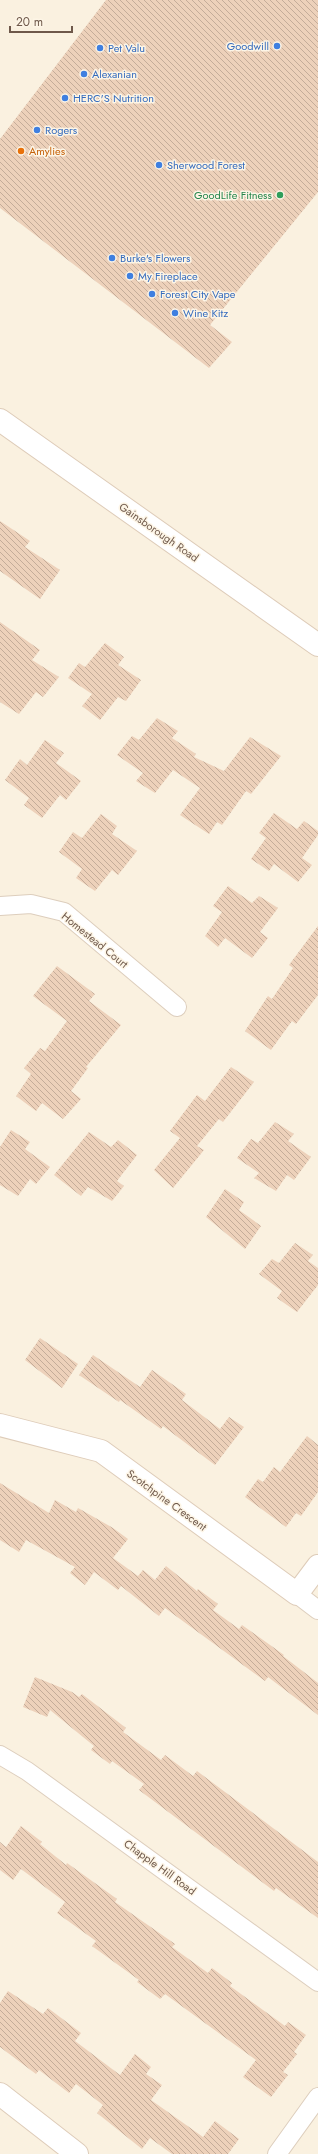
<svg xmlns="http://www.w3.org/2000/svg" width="318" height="2154" font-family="Jost,sans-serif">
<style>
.building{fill:url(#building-back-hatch)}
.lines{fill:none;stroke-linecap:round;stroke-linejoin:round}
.street-casing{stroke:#ddcebd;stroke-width:20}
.secondary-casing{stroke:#deccb9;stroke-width:24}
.street{stroke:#fff;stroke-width:18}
.secondary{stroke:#fff;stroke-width:22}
.shop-dot{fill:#3f7fe0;stroke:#fdf5e6;stroke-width:1.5}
.food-dot{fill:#e8710a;stroke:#fdf5e6;stroke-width:1.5}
.leisure-dot{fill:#2e9e5b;stroke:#fdf5e6;stroke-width:1.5}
.labels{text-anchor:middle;stroke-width:3;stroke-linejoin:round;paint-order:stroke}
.shop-label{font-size:11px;fill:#366cbe;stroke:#fdf5e6;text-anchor:start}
.food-label{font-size:11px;fill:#c56008;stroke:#fdf5e6;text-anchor:start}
.leisure-label{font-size:11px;fill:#27864d;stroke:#fdf5e6;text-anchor:end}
.street-label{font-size:11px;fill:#6e584a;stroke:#fdf5e6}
</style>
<defs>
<pattern id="building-back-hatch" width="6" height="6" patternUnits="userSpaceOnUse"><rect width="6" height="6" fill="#edd1ba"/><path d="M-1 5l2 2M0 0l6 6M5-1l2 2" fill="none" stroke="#c4ac99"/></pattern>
</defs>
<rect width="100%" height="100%" fill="#faf1e0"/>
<g class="building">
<polygon points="106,0 318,0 318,192 210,325 232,342 209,368 0,208 0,139"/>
<polygon points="0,521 30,541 25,547 60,570 40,599 0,571"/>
<polygon points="0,622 40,650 32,660 59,677 43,697 36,692 19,714 0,702"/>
<polygon points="105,643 124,657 118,665 141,680 126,701 118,697 100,720 82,706 92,694 68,678 79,663 85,667"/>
<polygon points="157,718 178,731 172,738 196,754 194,757 224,771 250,737 281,756 251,794 246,791 222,825 217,822 209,834 180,815 200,788 173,770 155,793 136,781 143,773 117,755 132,736 139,740"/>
<polygon points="45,740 64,753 56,763 81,781 66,800 60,795 42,818 24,805 29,798 5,780 20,759 27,765"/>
<polygon points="274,813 297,829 304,821 318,831 318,835 302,858 312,865 298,882 274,864 269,871 251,859 266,838 259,833"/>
<polygon points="101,814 117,826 112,834 137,851 118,875 112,870 95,891 76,878 82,869 59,852 73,832 82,838"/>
<polygon points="228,886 252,903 259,896 278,908 260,932 268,938 252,958 225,938 218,947 205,936 222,912 213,906"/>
<polygon points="318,926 318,995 296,1024 292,1021 271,1050 245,1031 268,996 272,999 293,968 289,965"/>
<polygon points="57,966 95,994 89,1001 121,1025 86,1067 88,1068 71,1091 81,1099 63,1119 42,1103 36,1111 16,1096 31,1074 24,1068 40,1048 45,1051 67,1021 33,996"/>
<polygon points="231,1067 254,1082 223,1122 219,1119 197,1146 204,1150 173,1188 154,1170 180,1138 170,1131 197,1095 205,1101"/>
<polygon points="275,1122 294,1134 288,1141 311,1157 294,1180 287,1175 276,1191 254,1178 259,1173 237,1158 251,1139 258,1143"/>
<polygon points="11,1130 30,1142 25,1149 50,1167 36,1184 30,1179 18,1196 0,1185 0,1147"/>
<polygon points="89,1132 111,1147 118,1140 137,1155 117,1181 124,1186 112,1201 88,1187 81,1196 54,1175"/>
<polygon points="225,1189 244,1202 239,1210 261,1226 245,1249 206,1217"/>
<polygon points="295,1243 313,1255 308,1261 318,1268 318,1285 297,1312 277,1298 282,1291 259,1274 272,1259 279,1263"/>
<polygon points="40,1338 78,1364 62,1388 25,1360"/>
<polygon points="93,1355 140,1387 152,1370 186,1394 182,1400 220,1429 229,1417 244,1427 215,1465 163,1426 161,1429 120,1400 119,1402 79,1375"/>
<polygon points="307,1436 318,1445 318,1492 301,1516 296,1513 286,1527 245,1497 258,1479 263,1482 274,1467 280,1472"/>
<polygon points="0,1483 49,1513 55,1500 76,1512 78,1508 113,1528 128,1539 113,1558 138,1576 143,1570 155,1580 166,1566 197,1591 198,1589 218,1604 213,1610 239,1629 242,1625 284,1655 283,1656 318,1683 318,1715 268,1677 265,1681 165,1608 159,1616 121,1586 118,1590 94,1572 85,1585 70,1573 75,1567 26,1540 19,1552 0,1540"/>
<polygon points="35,1677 72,1692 79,1697 82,1694 126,1728 123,1732 161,1760 165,1755 193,1776 197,1771 318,1862 318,1918 276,1888 274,1891 139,1790 144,1784 112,1761 110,1764 91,1750 94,1746 50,1710 47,1717 23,1707"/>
<polygon points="21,1826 42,1842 40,1844 66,1865 67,1863 117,1899 115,1902 175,1944 172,1947 208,1973 212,1968 232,1983 230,1986 285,2026 288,2022 306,2035 294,2052 297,2054 283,2072 288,2075 271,2097 243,2077 256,2060 165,1994 160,1999 137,1982 139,1980 92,1946 96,1941 57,1913 65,1902 21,1869 13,1880 0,1870 0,1842 6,1847"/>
<polygon points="8,1991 43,2014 48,2008 81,2033 75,2041 120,2075 135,2054 151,2067 146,2074 162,2085 151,2100 203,2137 215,2121 239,2139 228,2154 172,2154 150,2138 142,2149 97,2113 103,2105 76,2084 69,2093 39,2070 36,2074 0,2047 0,2003"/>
</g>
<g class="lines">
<g class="street-casing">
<g id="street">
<polyline points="0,906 31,904 64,912 177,1007"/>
<polyline points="297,1594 318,1610"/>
<polyline points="0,1755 27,1771 318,1982"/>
<polyline points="277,2154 318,2097"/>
</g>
</g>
<g class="secondary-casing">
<g id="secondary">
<polyline points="0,420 318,645"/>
<polyline points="0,1425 101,1451 297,1594 318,1566"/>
<polyline points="0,2094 77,2154"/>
</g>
</g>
<use href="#street" class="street"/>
<use href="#secondary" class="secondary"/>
</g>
<g class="shop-dot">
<circle cx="277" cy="46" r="4"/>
<circle cx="100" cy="48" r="4"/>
<circle cx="84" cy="74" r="4"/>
<circle cx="65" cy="98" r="4"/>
<circle cx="37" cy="130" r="4"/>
<circle cx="159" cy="165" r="4"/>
<circle cx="112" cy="258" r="4"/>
<circle cx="130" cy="276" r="4"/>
<circle cx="152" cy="294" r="4"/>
<circle cx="175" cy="313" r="4"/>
</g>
<circle class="food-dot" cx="21" cy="151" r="4"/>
<circle class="leisure-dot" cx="280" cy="195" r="4"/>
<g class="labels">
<g class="shop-label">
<text x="269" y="50" text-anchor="end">Goodwill</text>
<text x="108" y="52">Pet Valu</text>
<text x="92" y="78">Alexanian</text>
<text x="73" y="102">HERC'S Nutrition</text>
<text x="45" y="134">Rogers</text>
<text x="167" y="169">Sherwood Forest</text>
<text x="120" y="262">Burke's Flowers</text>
<text x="138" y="280">My Fireplace</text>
<text x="160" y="298">Forest City Vape</text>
<text x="183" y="317">Wine Kitz</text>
</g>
<g class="food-label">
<text x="29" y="155">Amylies</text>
</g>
<g class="leisure-label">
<text x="272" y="199">GoodLife Fitness</text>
</g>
<g class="street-label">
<text transform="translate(159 532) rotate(35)" y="4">Gainsborough Road</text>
<text transform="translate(95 940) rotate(39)" y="4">Homestead Court</text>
<text transform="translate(167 1500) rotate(36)" y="4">Scotchpine Crescent</text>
<text transform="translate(160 1867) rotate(36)" y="4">Chapple Hill Road</text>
</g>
</g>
<path d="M10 26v6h62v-6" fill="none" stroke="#6e584a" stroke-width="2"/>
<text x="16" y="26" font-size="12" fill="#6e584a" stroke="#fdf5e6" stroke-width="3" paint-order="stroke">20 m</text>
</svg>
